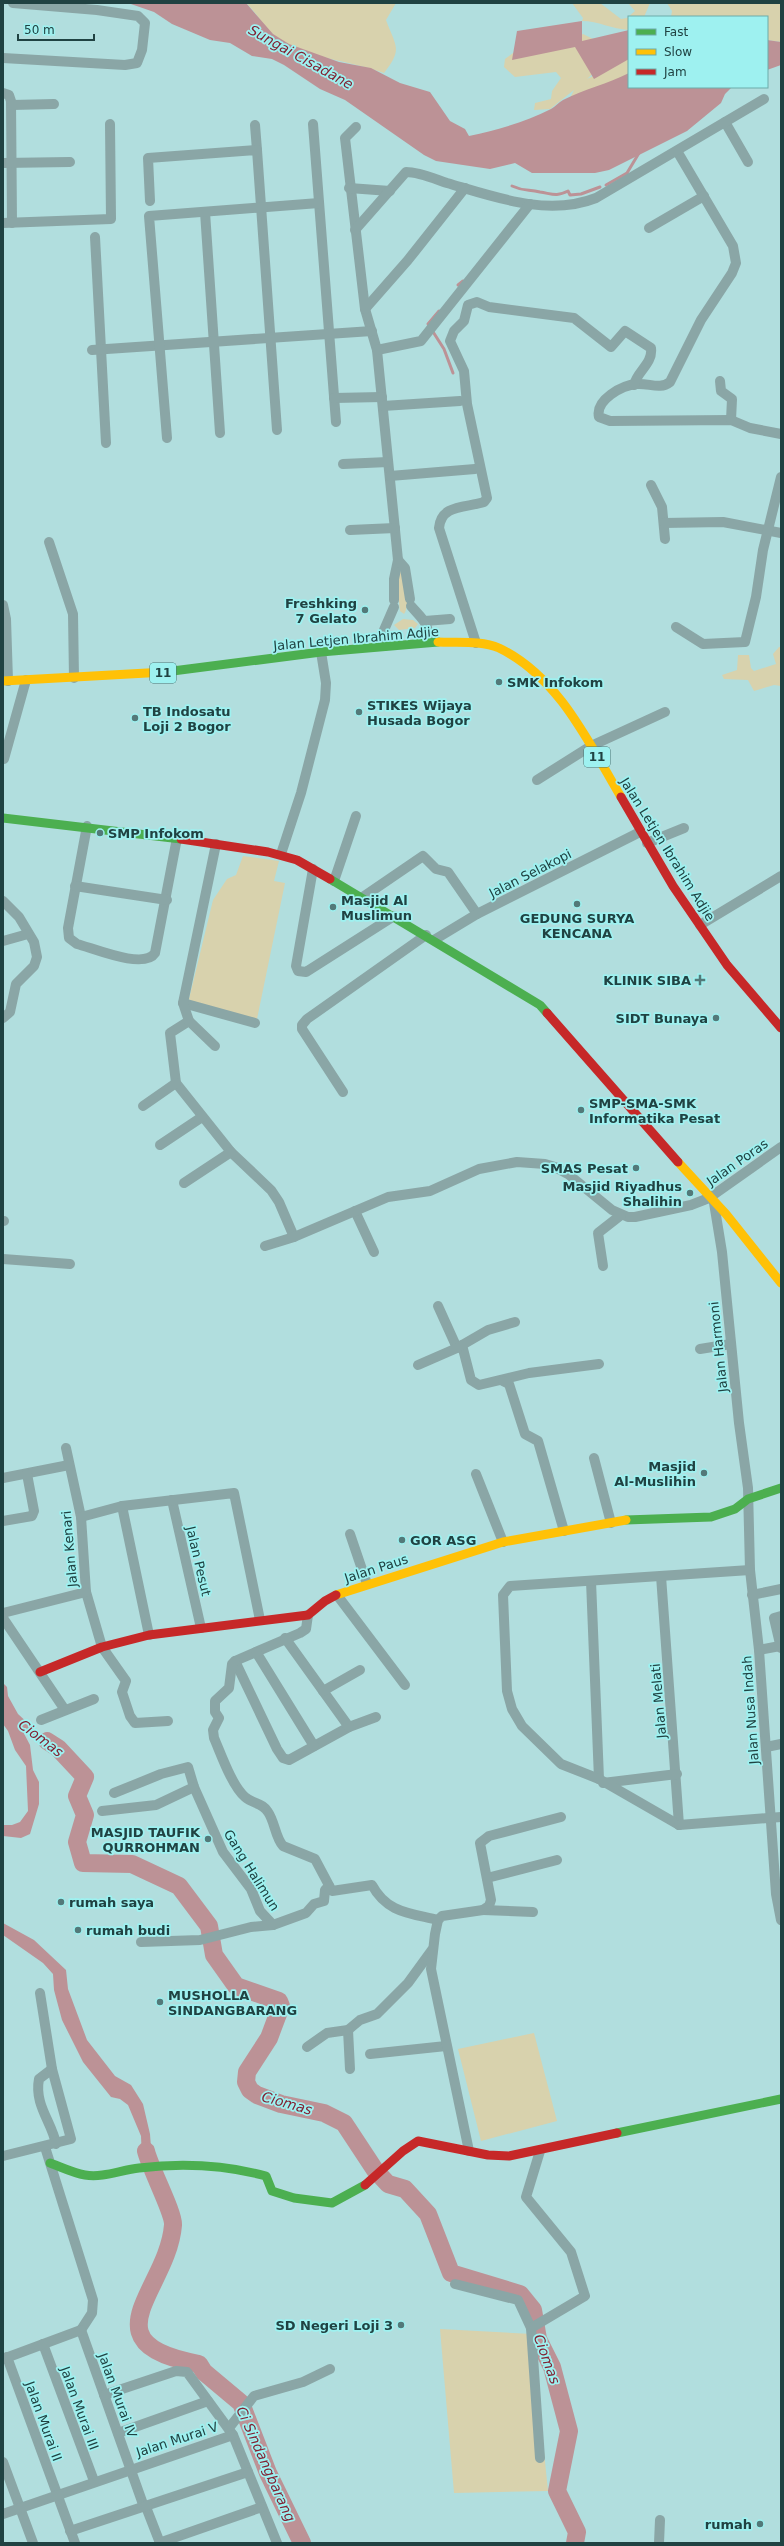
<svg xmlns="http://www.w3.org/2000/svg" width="784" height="2546" font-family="'DejaVu Sans',sans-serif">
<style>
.green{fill:#d8d2ad}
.water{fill:#bc9296}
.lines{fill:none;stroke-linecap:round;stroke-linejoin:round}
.stream{stroke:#bc9296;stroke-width:3}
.river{stroke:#bc9296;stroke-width:18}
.street{stroke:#8aa6a6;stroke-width:10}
.fast{stroke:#4caf50;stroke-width:9}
.slow{stroke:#ffc107;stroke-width:9}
.jam{stroke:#c62828;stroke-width:9}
.poi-dot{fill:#537979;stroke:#9ef1f0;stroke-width:1.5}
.labels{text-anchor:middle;stroke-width:3.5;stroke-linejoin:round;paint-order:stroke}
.shield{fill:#9ef1f0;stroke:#467676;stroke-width:1}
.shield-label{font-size:12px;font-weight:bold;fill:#204242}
.poi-label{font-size:13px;font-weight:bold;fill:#204242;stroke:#9ef1f0;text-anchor:start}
.street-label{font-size:13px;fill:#204242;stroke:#9ef1f0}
.water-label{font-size:14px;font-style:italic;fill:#822132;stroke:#9ef1f0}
</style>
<rect width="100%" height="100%" fill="#b1dede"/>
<g class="green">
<path d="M246 3H396L386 20C396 47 403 49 384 73 349 60 306 59 274 35 264 27 256 12 246 3Z"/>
<path d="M572 3H600L621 19 627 18 635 11 628 3H650L644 17H629V30C612 29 598 21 582 21L583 18Z"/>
<polygon points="667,3 781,3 781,42 767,40 767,17 671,17 672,11"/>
<path d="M583 34 599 42 596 71 587 79 599 73 629 41V73L611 83 570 98 574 90 550 109 534 110 535 103 551 99 552 91 561 78 556 72 515 77 504 67 505 59 513 53C537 56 563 46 583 34Z"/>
<path d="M398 567C405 577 411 604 404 614L400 611 396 574Z"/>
<polygon points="403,619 413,620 418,624 415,628 399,630 394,625"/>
<polygon points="779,647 781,647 781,686 774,685 754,691 748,680 724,679 722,675 737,670 738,655 749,655 751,668 754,671 776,664 773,654"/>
<polygon points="243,856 279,861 274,881 285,883 257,1019 192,1003 189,999 213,900 227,879 236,875"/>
<polygon points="534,2033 557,2121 481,2141 458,2049"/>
<polygon points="440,2329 532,2334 548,2491 454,2493"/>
</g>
<g class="water">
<path d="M128 3H246L273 34 289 44 339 62 371 68 400 83 430 92 450 121 465 129 469 136C498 130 525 122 551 109 555 107 559 102 563 100 584 89 608 84 629 73V87H732L725 94 721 103 687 131 609 170 595 173H532L515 163 490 169 436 161 424 155 345 100 320 89 284 65 272 59 252 56 230 43 210 40 172 24 154 12Z"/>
<polygon points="582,21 582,41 629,30 629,59 594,79 575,47 512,60 517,31"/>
<polygon points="767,40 781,42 781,65 767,70"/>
<polygon points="3,1683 7,1687 8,1696 18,1714 44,1738 56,1743 71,1762 66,1763 56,1752 20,1726 30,1745 33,1770 39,1782 39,1804 30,1834 21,1838 3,1836 3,1825 12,1825 20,1822 28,1811 26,1766 15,1750 8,1731 3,1724"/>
<polygon points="3,1923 34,1940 66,1970 68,1989 87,2040 115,2076 131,2085 143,2104 150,2134 152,2161 142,2161 141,2136 128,2105 120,2099 111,2097 83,2062 62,2020 54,1990 53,1974 43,1963 3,1935"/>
</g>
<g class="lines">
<g class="stream">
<polyline points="606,185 627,173 639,153"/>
<path d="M512 186C525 192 528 189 540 192 553 194 556 197 568 191L570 195 581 194 600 187"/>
<polyline points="458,285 463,281"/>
<polyline points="439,311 428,324 444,349 453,373"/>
</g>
<g class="river">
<polyline points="47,1741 58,1748 85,1777 77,1796 85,1815 77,1842 83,1863 132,1864 179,1886 209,1926 214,1955 236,1986 279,2001 281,2006 269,2038 247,2072 246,2082 250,2090 257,2095 281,2104 324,2113 344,2123 375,2170 388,2184 405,2189 428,2214 451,2273 520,2294 533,2310 538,2339 552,2367 569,2431 557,2491 577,2532 575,2543"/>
<path d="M146 2151C150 2168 174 2213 173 2225 168 2290 84 2343 199 2364L204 2372 241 2403 268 2473 302 2543"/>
</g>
<g class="street">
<polyline points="3,58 125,65 137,63 142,50 145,23 138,16 97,10 13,3"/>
<polyline points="3,93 9,95 11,101 12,223"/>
<polyline points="12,105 54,104"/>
<polyline points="725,122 748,162"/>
<polyline points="313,124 336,422"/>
<polyline points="255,125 257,150"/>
<polyline points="356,127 345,138 365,309 377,350 398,560 394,579 394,600"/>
<path d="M677 151 733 246 736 263 732 273 701 320 670 382C660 390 649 383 637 384 622 385 595 400 599 417L610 421 731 420 750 428 781 434"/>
<polyline points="3,163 70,162"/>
<polyline points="349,188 390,191"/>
<polyline points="150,201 148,158 257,150 277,430"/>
<polyline points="205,212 220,433"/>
<polyline points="3,223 111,219 110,124"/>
<polyline points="649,228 704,196"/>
<path d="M355 230 406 172C419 172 435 179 447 183 495 197 548 217 596 198L764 99"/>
<polyline points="95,237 106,443"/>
<polyline points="365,309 408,260 465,188"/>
<polyline points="92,350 372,331"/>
<polyline points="377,350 421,341 530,204"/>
<polyline points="720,381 721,391 732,399 731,420"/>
<polyline points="334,398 382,397"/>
<polyline points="383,406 460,401"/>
<polyline points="167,438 149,216 319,203"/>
<polyline points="343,464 388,462"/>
<polyline points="390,476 475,469"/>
<polyline points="651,485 662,507 665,539"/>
<polyline points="664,523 723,522 781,533"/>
<polyline points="350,530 395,528"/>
<polyline points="49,542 73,614 74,678"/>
<polyline points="398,560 405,568 410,599"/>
<polyline points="3,605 6,619 8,681"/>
<path d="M411 606C422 619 431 624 427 642"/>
<polyline points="425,621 450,619"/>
<polyline points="676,627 703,644 745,642 756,597 763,550 781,477"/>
<path d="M476 643 439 528C441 504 466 508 484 502L487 498 467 404 464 371 450 341 454 331 464 321 468 305 477 302 489 307 574 318 611 347 625 331 651 348C653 364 637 371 634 385"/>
<polyline points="385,646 384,630 394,607"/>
<polyline points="4,759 26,680"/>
<polyline points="537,780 591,746 665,712"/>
<path d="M87 826 68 928 69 938 77 944C93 948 144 970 155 953L177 838"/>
<polyline points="647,843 684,828"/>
<polyline points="281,854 301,793 325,700 326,683 321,652"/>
<polyline points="313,869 296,966 298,971 306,972 394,916"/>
<polyline points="334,881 356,816"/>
<polyline points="75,886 167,900"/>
<polyline points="363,897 423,856 436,869 448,872 477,914"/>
<polyline points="3,901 19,917 34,942 37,957 34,966 16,984 10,1012 3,1018"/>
<polyline points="700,925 781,876"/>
<polyline points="434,940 477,914 640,832"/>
<polyline points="3,941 28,934"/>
<polyline points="183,1003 255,1023"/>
<polyline points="189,1021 170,1033 176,1083 231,1152 271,1190 279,1202 294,1237"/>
<polyline points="215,1046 189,1021 183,1003 216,844"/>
<polyline points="343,1092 302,1029 302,1025 307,1019 426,935"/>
<polyline points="143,1106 176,1083"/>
<polyline points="160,1145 202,1117"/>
<polyline points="184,1183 231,1152"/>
<polyline points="714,1203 722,1252 739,1423 748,1488 750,1570 759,1650 776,1894 781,1920"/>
<polyline points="355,1211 374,1252"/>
<polyline points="3,1221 4,1221"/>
<polyline points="265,1246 294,1237 388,1197 430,1191 479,1169 517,1162 545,1164 555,1167 568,1174 612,1210 628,1217 635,1217 691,1205 709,1198 781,1147"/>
<polyline points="3,1259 70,1264"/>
<polyline points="603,1266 598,1233 621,1215"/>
<polyline points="438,1306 457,1348"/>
<polyline points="462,1345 471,1380 479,1385 529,1373 599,1364"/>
<polyline points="700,1349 731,1344"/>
<polyline points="418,1365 457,1348 488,1330 515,1322"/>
<polyline points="503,1381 509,1384 525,1434 538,1441 564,1531"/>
<polyline points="66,1448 81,1517 86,1592 102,1647 126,1681 122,1692 130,1716 135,1723 168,1721"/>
<polyline points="594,1458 611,1523"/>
<polyline points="476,1474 503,1542"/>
<polyline points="3,1478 69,1465"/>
<polyline points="172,1500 201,1628"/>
<polyline points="122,1506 149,1635"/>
<polyline points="81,1517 122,1506 234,1493 260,1620"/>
<polyline points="3,1521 32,1516 34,1511 27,1474"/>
<polyline points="350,1534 367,1584"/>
<polyline points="661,1576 679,1825"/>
<polyline points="591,1581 599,1779"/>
<polyline points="337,1595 405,1685"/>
<polyline points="752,1595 781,1589"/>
<polyline points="3,1613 86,1592"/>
<polyline points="308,1615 306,1629 300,1633 235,1661 277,1749 283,1758 289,1760 349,1727 376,1717"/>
<polyline points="781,1616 774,1618 781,1648"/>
<polyline points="3,1618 65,1710"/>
<polyline points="285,1638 349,1727"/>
<polyline points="759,1650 780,1646"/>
<polyline points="256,1652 314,1746"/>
<path d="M235 1661 232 1664 229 1688 215 1701V1712L219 1718 213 1730 214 1738C221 1754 232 1786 245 1797 253 1804 263 1803 268 1812 275 1822 275 1837 283 1846L315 1859 332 1891 372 1885C387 1913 410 1913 438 1920"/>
<polyline points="323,1691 360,1670"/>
<polyline points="41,1720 94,1699"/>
<polyline points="766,1747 781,1744"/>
<polyline points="603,1783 677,1774"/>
<polyline points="114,1793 161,1774 188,1767 194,1787 223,1852 251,1889 260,1911 273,1925"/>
<polyline points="102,1811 156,1805 194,1787"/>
<polyline points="679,1825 599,1779 561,1764 522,1726 512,1709 507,1691 503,1595 510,1586 750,1570"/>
<polyline points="679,1825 781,1817"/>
<polyline points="487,1878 557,1860"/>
<polyline points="483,1910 533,1912"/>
<polyline points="141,1942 200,1940 251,1927 273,1925 306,1913 314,1904 324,1901 325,1890 329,1886"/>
<polyline points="348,2030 350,2069"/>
<polyline points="307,2047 327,2033 348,2030 360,2020 377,2014 408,1983 432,1950"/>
<polyline points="370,2054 446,2046"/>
<path d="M52 2069 39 2079C34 2105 52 2122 56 2144"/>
<polyline points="45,2147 93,2300 92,2313 81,2330"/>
<polyline points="469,2151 431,1969 435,1934 438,1920 442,1916 483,1910 489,1906 491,1900 480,1843 489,1836 561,1817"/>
<polyline points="3,2156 71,2139 52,2069 40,1993"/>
<polyline points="455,2284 518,2300 531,2328"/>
<polyline points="81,2330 144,2507"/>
<polyline points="43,2344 94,2481"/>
<polyline points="7,2357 75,2543"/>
<polyline points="3,2359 81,2330"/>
<polyline points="104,2395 176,2371 187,2372 233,2435 277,2543"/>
<polyline points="229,2428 254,2396 303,2382 330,2369"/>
<polyline points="118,2433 208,2401"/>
<polyline points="540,2458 531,2328 585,2296 571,2252 526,2197 540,2151"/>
<polyline points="3,2462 33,2543"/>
<polyline points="146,2507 160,2543"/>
<polyline points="3,2514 233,2435"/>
<polyline points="70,2531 248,2472"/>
<polyline points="159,2543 262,2507"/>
<polyline points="659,2543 660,2520"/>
</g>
<g class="fast">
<polyline points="165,672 321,652 438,642"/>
<polyline points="3,818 181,839"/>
<polyline points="330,879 540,1005 547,1013"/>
<polyline points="626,1520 711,1517 735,1509 748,1499 781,1488"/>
<polyline points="617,2133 781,2099"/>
<path d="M50 2163C61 2167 73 2173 85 2175 103 2178 121 2170 139 2168 181 2163 225 2165 266 2176L272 2191 294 2198 332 2203 365 2185"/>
</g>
<g class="slow">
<path d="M438 642C458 643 481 640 499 648 558 676 589 743 621 797"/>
<polyline points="3,681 165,672"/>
<polyline points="678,1162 726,1214 781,1283"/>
<polyline points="336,1595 503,1542 626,1520"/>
</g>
<g class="jam">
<polyline points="621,797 673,886 727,965 781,1028"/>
<polyline points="181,839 268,852 297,860 330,879"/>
<polyline points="547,1013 678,1162"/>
<polyline points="40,1672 102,1647 149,1635 308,1615 325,1601 336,1595"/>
<polyline points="365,2185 403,2151 418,2141 488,2155 509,2156 617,2133"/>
</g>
</g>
<g class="poi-dot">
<circle cx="365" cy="610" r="4"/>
<circle cx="499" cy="682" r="4"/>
<circle cx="359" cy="712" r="4"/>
<circle cx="135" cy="718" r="4"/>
<circle cx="100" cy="833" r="4"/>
<circle cx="577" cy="904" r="4"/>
<circle cx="333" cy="907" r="4"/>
<path d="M698 974h4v4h4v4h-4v4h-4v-4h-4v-4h4z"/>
<circle cx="716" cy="1018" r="4"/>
<circle cx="581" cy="1110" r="4"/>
<circle cx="636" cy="1168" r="4"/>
<circle cx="690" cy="1193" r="4"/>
<circle cx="704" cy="1473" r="4"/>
<circle cx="402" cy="1540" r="4"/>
<circle cx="208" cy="1839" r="4"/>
<circle cx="61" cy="1902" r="4"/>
<circle cx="78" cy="1930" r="4"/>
<circle cx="160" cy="2002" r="4"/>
<circle cx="401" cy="2325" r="4"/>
<circle cx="760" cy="2524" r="4"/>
</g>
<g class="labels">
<g class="shield">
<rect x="150" y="663" width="26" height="20" rx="3"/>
<rect x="584" y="747" width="26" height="20" rx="3"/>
</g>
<g class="shield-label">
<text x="163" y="677">11</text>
<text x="597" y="761">11</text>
</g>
<g class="poi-label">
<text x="357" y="608" text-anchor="end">Freshking<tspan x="357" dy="15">7 Gelato</tspan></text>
<text x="507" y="687">SMK Infokom</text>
<text x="367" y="710">STIKES Wijaya<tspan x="367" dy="15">Husada Bogor</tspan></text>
<text x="143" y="716">TB Indosatu<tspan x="143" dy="15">Loji 2 Bogor</tspan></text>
<text x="108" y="838">SMP Infokom</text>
<text x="341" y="905">Masjid Al<tspan x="341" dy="15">Muslimun</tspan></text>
<text x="577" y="923" text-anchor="middle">GEDUNG SURYA<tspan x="577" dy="15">KENCANA</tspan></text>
<text x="691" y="985" text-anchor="end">KLINIK SIBA</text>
<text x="708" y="1023" text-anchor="end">SIDT Bunaya</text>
<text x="589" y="1108">SMP-SMA-SMK<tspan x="589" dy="15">Informatika Pesat</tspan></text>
<text x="628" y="1173" text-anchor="end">SMAS Pesat</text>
<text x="682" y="1191" text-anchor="end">Masjid Riyadhus<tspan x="682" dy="15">Shalihin</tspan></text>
<text x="696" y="1471" text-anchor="end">Masjid<tspan x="696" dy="15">Al-Muslihin</tspan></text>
<text x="410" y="1545">GOR ASG</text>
<text x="200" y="1837" text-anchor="end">MASJID TAUFIK<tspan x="200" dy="15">QURROHMAN</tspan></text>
<text x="69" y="1907">rumah saya</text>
<text x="86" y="1935">rumah budi</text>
<text x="168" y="2000">MUSHOLLA<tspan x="168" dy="15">SINDANGBARANG</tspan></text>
<text x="393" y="2330" text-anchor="end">SD Negeri Loji 3</text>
<text x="752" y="2529" text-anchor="end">rumah</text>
</g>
<g class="street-label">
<text transform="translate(356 638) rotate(-5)" y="5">Jalan Letjen Ibrahim Adjie</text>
<text transform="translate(668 849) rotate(58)" y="5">Jalan Letjen Ibrahim Adjie</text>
<text transform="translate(530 873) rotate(-27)" y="5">Jalan Selakopi</text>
<text transform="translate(737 1162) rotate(-35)" y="5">Jalan Poras</text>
<text transform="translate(718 1347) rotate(-96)" y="5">Jalan Harmoni</text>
<text transform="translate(69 1549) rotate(-95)" y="5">Jalan Kenari</text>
<text transform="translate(199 1561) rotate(77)" y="5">Jalan Pesut</text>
<text transform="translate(376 1568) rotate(-18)" y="5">Jalan Paus</text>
<text transform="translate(658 1701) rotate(-95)" y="5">Jalan Melati</text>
<text transform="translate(750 1710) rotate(-94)" y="5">Jalan Nusa Indah</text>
<text transform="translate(252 1870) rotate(58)" y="5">Gang Halimun</text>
<text transform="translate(118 2395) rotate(70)" y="5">Jalan Murai IV</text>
<text transform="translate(80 2408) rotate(70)" y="5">Jalan Murai III</text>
<text transform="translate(44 2421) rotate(70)" y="5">Jalan Murai II</text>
<text transform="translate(177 2439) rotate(-18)" y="5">Jalan Murai V</text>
</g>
<g class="water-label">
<text transform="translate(301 57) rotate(29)" y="5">Sungai Cisadane</text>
<text transform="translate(41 1738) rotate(37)" y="5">Ciomas</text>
<text transform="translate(287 2103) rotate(16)" y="5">Ciomas</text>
<text transform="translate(547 2359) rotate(70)" y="5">Ciomas</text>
<text transform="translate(266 2464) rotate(66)" y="5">Ci Sindangbarang</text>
</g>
</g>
<rect width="784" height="2546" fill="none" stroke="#204242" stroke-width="8"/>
<rect x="628" y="16" width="140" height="72" fill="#9ef1f0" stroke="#6cabaa"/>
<rect x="636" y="29" width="20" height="6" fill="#4caf50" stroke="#6cabaa"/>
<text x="664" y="36" font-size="12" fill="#204242">Fast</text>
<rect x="636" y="49" width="20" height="6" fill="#ffc107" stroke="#6cabaa"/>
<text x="664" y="56" font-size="12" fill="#204242">Slow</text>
<rect x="636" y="69" width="20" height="6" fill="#c62828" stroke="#6cabaa"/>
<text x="664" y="76" font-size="12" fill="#204242">Jam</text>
<path d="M18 34v6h76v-6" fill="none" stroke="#204242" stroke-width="2"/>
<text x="24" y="34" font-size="12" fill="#204242" stroke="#9ef1f0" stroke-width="3" paint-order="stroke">50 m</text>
</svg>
